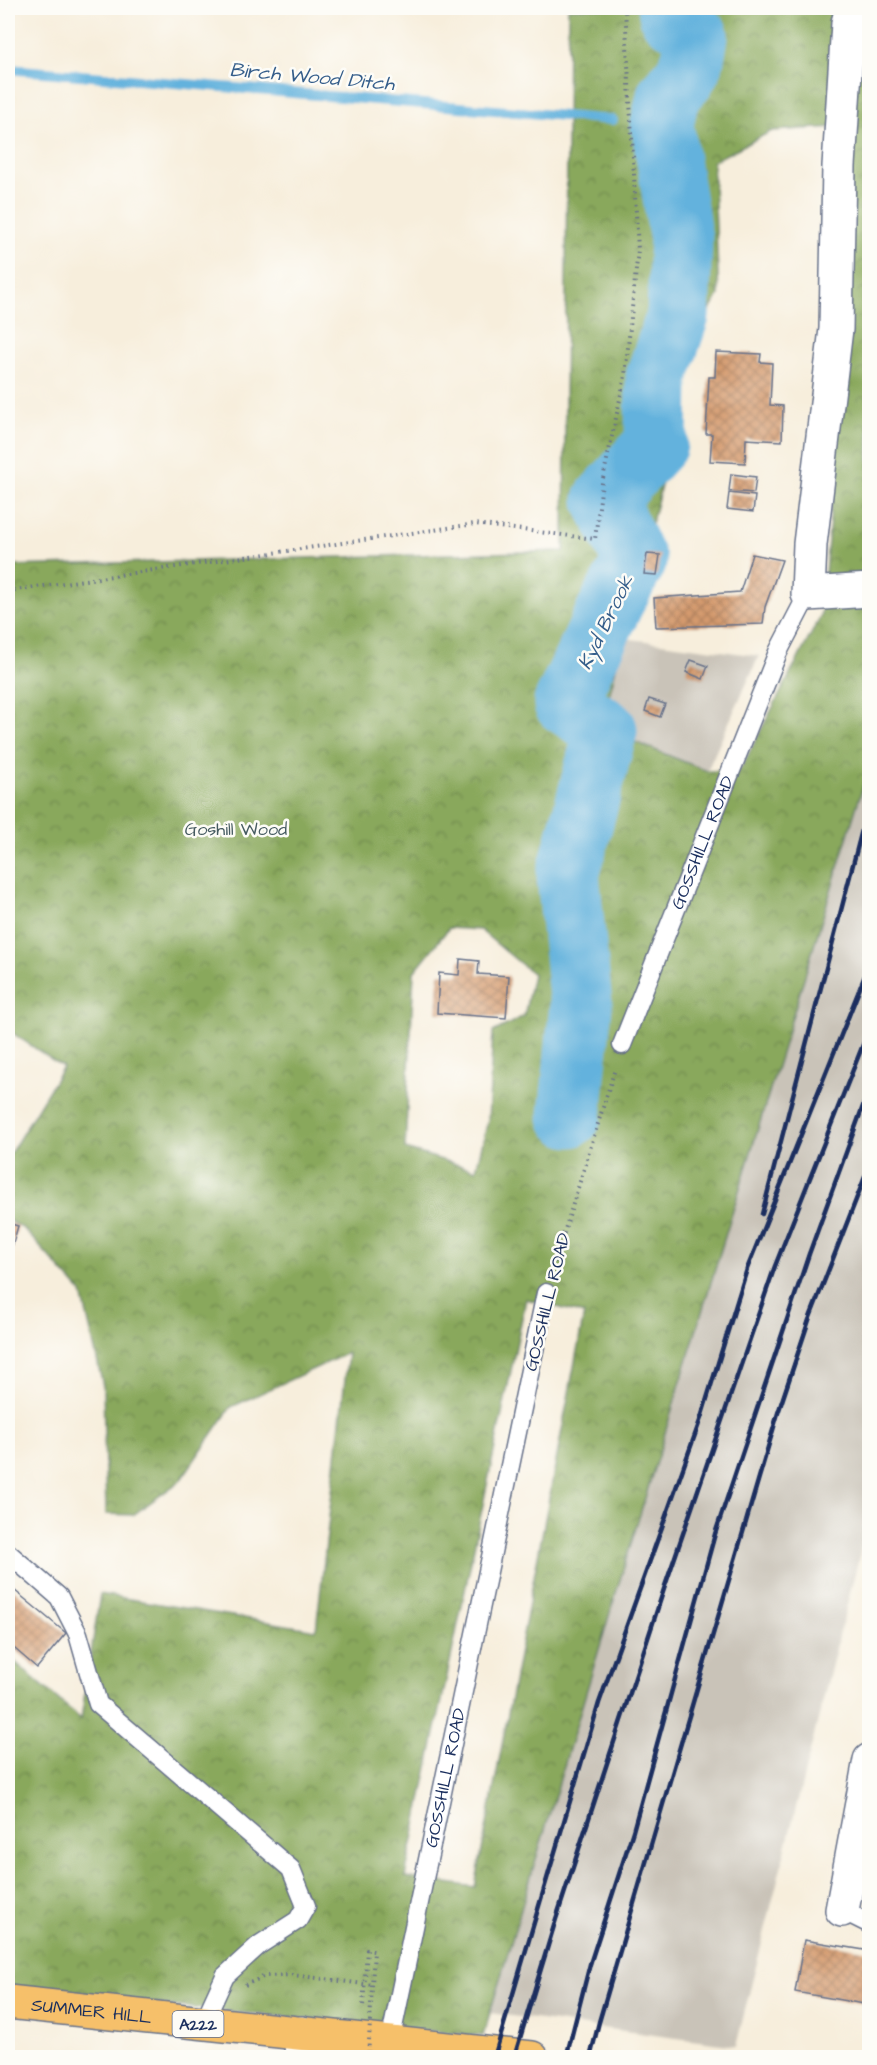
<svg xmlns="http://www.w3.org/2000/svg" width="877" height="2065" font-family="'Architects Daughter',sans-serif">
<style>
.industrial{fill:#c9c3b8}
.forest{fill:url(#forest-crowns);stroke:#526c5d;stroke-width:1.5;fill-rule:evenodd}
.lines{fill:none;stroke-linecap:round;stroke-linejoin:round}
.stream{stroke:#63b2dd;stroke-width:10}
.river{stroke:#63b2dd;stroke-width:63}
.building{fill:url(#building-cross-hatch)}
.service-casing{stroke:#68728a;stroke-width:21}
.minor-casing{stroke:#68728a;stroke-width:36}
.primary-casing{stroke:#68728a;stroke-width:36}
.path{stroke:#68728a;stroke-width:4;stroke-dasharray:1.5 4.5;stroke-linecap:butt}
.service{stroke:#fff;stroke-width:18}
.minor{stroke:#fff;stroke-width:33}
.primary{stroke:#f6c06b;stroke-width:33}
.rail{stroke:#1b2f5e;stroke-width:4.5}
.path-bridge{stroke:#68728a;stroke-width:4;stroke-dasharray:1.5 4.5;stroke-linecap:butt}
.labels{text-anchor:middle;stroke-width:5;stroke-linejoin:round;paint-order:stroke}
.shield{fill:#fdfcf7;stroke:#5f6c8c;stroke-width:1.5}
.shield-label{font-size:16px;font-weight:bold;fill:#1b2f5e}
.park-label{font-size:18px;fill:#465b61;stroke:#fdfcf7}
.street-label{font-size:18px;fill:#1b2f5e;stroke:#fdfcf7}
.water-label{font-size:20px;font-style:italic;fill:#345d8a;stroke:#fdfcf7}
</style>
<defs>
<pattern id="forest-crowns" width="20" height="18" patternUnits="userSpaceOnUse" patternTransform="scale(1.5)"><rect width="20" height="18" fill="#89a85c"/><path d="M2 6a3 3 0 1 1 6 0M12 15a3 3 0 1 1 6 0" fill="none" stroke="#6f894f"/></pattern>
<pattern id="building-cross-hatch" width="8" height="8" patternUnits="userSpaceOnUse" patternTransform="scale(1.5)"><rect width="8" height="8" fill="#d49a6d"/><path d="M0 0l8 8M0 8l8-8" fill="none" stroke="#ab7e5d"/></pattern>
</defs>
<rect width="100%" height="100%" fill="#fdfcf7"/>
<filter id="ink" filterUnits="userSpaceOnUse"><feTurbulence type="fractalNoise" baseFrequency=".0167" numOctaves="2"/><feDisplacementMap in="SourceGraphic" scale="12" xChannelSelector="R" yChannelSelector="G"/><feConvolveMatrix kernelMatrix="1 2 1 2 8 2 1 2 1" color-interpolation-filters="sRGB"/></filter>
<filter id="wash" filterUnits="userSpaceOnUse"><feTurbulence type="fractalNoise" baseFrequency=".008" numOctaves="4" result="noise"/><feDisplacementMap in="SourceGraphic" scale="24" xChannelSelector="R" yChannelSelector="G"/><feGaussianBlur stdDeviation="1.35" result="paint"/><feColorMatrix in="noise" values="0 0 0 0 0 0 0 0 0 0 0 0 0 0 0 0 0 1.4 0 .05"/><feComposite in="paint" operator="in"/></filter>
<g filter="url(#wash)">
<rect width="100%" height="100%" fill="#f7eedc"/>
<g class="industrial">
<polygon points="869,636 869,1517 736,2046 437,2006"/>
<polygon points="623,638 759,656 707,771 615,734 606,708"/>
</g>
<path class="forest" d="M568 8H869V766L612 1606 483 2036 8 1990V1656L81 1719 100 1594 316 1630 348 1353 231 1407 180 1481 133 1515 106 1514 103 1386 82 1293 24 1229 8 1220V1157L63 1067 8 1030V566L564 551ZM851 126 839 423 821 615 740 770 707 771 615 734 606 708 661 486 669 463 683 354 719 295 713 161 772 131ZM449 928 480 930 533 974 524 1016 493 1032 488 1120 476 1170 405 1149 414 972ZM526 1299 584 1314 475 1887 405 1877Z"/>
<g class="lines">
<g class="stream">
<polyline points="8,69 613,120"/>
<polyline points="650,123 662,124"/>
</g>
<polyline class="river" points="570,1116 581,1005 568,875 606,730 565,703 613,601 635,561 605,500 656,444 657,377 678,315 681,239 662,124 668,96 683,79 692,63 697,36 684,23 671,16 669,8"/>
</g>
<g id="blocks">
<g class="building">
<polygon points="716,352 761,354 760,362 772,363 770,405 783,406 782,441 746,439 745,463 710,461 712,434 706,434 709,377 715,377"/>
<polygon points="731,474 756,477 754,493 729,491"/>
<polygon points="729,493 755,496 753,512 727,509"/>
<polygon points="647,554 660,555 657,575 644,574"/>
<polygon points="752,554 782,560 765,607 763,624 656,627 654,598 740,592"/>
<polygon points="691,660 708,666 703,679 686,672"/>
<polygon points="649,699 665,704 660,717 645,711"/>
<polygon points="460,959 479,961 478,974 509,976 506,1018 437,1013 439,973 459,975"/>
<polygon points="8,1223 18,1226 8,1261"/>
<polygon points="8,1585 66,1633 37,1668 8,1643"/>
<polygon points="804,1940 870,1951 870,2005 795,1992"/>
</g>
</g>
</g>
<g filter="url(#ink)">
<use href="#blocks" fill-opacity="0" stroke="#68728a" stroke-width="1.5"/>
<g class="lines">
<g class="service-casing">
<g id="service">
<path id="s1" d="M622 1045 778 652 808 594"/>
<polyline points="8,1553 59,1597 78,1634 98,1704 291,1869 306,1906 298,1920 259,1945 225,1976 203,2024"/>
<polyline points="842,1910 870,1924"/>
<path id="s2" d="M390 2042 546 1293"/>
</g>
</g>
<g class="minor-casing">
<g id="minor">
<polyline points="852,8 848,23 839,166 836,329 810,544 808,594 870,590"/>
<polyline points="842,1910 870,1760"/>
<polyline points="301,2058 302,2033"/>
</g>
</g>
<g class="primary-casing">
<g id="primary">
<path id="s3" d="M8 2002 532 2058"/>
</g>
</g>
<g class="path">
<polyline points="8,591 475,524 595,539 602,483 625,376 638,250 625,8"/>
<polyline points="553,1268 615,1069"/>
<polyline points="363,2005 367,1950 374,1951"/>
</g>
<use href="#service" class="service"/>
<use href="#minor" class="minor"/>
<use href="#primary" class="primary"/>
<g class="rail">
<polyline points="762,1214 870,799"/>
<polyline points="494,2058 599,1703 701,1418 747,1269 870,963"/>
<polyline points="514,2058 556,1919 665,1586 775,1266 870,1027"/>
<polyline points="566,2058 590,1964 633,1831 715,1534 809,1254 870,1087"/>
<polyline points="590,2058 599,2022 778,1413 809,1320 870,1164"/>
</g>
<g class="path-bridge">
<polyline points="245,1985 265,1976 292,1975 373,1985"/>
<polyline points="368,2058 374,1951"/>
</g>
</g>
</g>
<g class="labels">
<rect class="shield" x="172.5" y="2011" width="51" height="26" rx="4.5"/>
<g class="shield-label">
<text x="198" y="2030">A222</text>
</g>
<g class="park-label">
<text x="236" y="835">Goshill Wood</text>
</g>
<g class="street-label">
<text dy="6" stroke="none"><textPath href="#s1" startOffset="218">GOSSHILL ROAD</textPath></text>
<text transform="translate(547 1302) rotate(-76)" y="6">GOSSHILL ROAD</text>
<text dy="6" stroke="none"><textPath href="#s2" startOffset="270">GOSSHILL ROAD</textPath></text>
<text dy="6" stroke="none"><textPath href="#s3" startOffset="84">SUMMER HILL</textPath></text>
</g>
<g class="water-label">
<text transform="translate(312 76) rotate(5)" y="7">Birch Wood Ditch</text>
<text transform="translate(605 622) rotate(-64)" y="7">Kyd Brook</text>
</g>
</g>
<rect width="877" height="2065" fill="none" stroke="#fdfcf7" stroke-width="30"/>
</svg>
